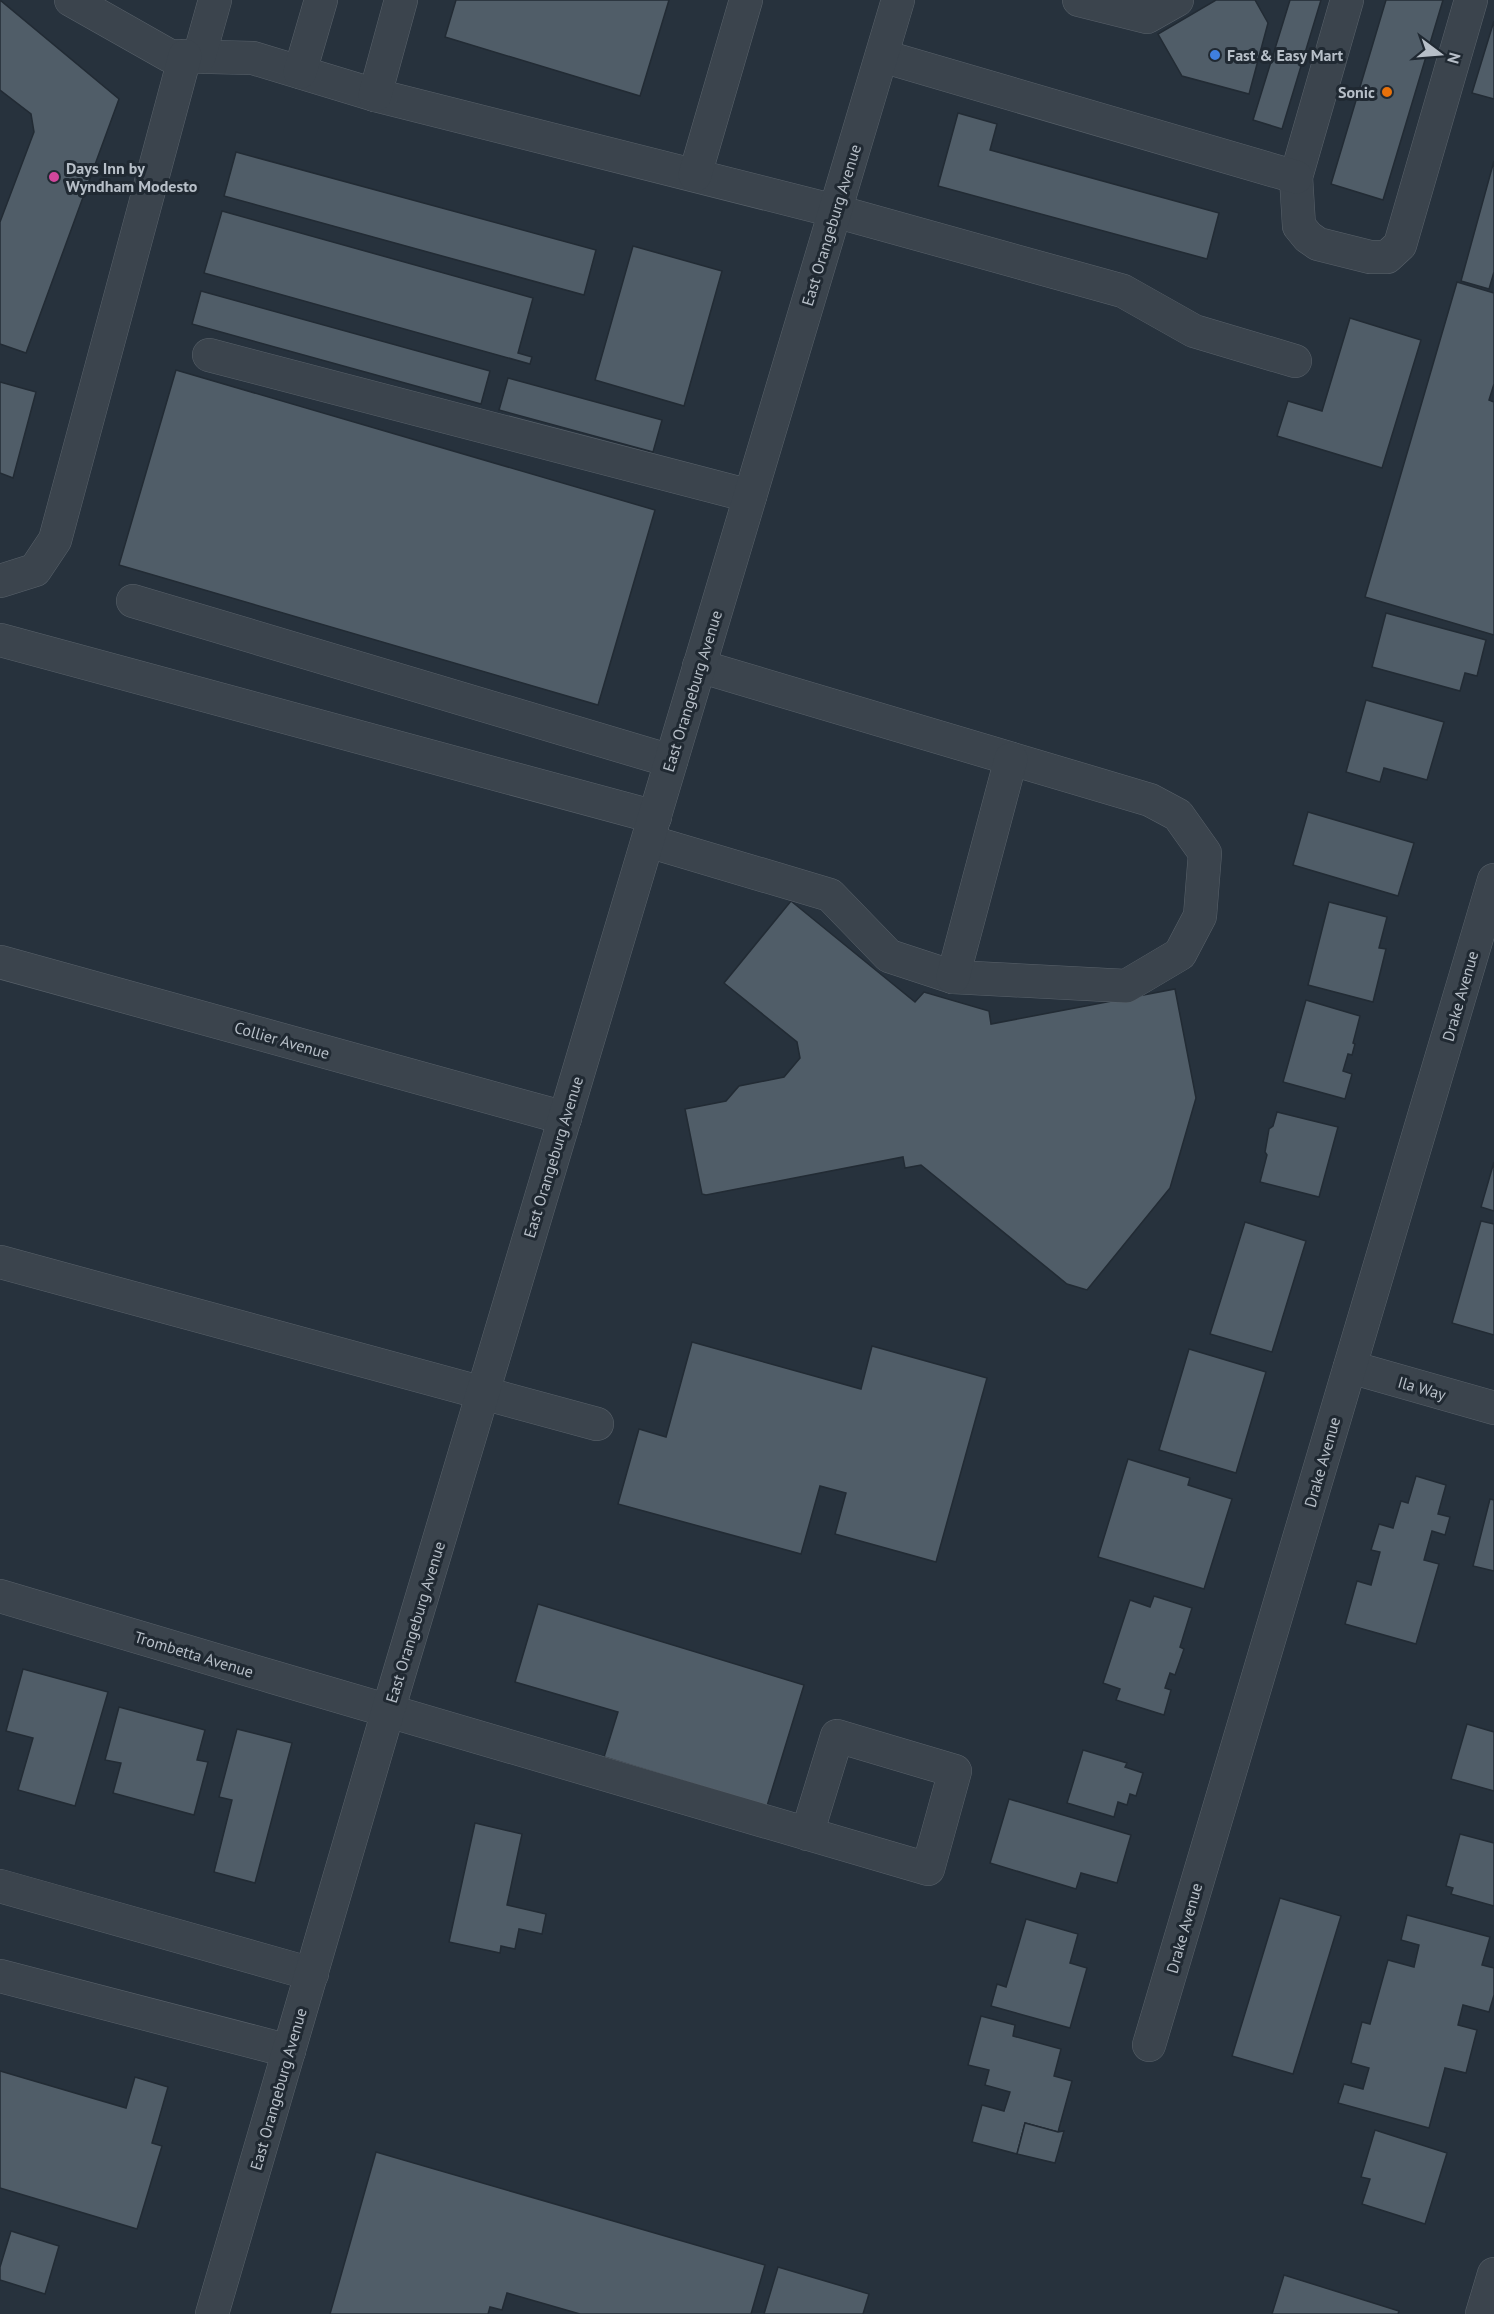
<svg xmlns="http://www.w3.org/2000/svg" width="1494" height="2314" font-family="'PT Sans',sans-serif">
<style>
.building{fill:#505d68;stroke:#222b34;stroke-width:1.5}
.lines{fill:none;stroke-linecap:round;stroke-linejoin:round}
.minor-casing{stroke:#59626b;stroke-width:34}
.minor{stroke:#3b444d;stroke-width:33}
.shop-dot{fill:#3f7fe0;stroke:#202932;stroke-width:2}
.food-dot{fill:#e8710a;stroke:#202932;stroke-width:2}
.hotel-dot{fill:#d1479c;stroke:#202932;stroke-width:2}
.labels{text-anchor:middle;stroke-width:6;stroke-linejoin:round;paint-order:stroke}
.poi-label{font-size:16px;font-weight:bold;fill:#b7bfc8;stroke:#202932;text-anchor:start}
.street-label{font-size:16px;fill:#b7bfc8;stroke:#202932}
</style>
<rect width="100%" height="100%" fill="#27323d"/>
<g class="building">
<polygon points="0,0 119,99 26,353 0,344 0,222 34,132 31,114 0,90"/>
<polygon points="456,0 669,0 640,96 445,37"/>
<polygon points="1216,0 1255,0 1268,23 1249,94 1182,76 1158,34"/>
<polygon points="1290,0 1321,0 1282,129 1253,120"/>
<polygon points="1386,0 1443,0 1383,200 1331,184"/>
<polygon points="1494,21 1494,99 1472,93"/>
<polygon points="958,113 997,124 990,150 1219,213 1207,259 938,186"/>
<polygon points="236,152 596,250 584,295 224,196"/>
<polygon points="1494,161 1494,272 1489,289 1461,281"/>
<polygon points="222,211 533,298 518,353 532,357 530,364 204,273"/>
<polygon points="633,246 722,271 684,406 595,380"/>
<polygon points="1457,282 1494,293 1494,384 1489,400 1494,402 1494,635 1365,597"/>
<polygon points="201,291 490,371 481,404 192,324"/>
<polygon points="1350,318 1421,340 1382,468 1277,436 1288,401 1322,411"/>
<polygon points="176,370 655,510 598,705 119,565"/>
<polygon points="508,378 662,420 653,452 499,410"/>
<polygon points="0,382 36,392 13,478 0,473"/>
<polygon points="1386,613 1486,640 1477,676 1465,673 1460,691 1372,667"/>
<polygon points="1366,700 1444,722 1427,780 1384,768 1380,782 1346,772"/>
<polygon points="1308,812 1414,843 1398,896 1293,865"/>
<polygon points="791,901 915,1002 924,992 989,1011 991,1024 1175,989 1196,1098 1170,1188 1087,1290 1067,1284 921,1165 905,1168 903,1157 706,1195 702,1194 685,1109 726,1101 739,1086 784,1077 800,1058 797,1042 724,983"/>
<polygon points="1329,902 1387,917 1379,948 1386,949 1373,1002 1308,985"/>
<polygon points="1306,1000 1360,1016 1353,1043 1355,1044 1352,1055 1348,1054 1343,1071 1352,1074 1345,1099 1283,1082"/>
<polygon points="1277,1112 1338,1127 1319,1197 1260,1182 1267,1155 1265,1152 1269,1129 1273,1126"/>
<polygon points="1494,1162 1494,1211 1481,1207"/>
<polygon points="1481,1221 1494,1224 1494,1335 1452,1323"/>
<polygon points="1245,1222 1306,1241 1272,1352 1210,1334"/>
<polygon points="692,1342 861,1389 872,1346 987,1378 936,1562 835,1534 846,1493 820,1486 801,1554 618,1504 639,1429 666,1437"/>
<polygon points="1189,1349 1266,1372 1236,1473 1159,1450"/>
<polygon points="1128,1459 1190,1478 1188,1485 1232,1499 1204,1589 1098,1557"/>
<polygon points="1416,1476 1446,1485 1438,1514 1450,1517 1445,1535 1432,1531 1424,1560 1439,1564 1416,1644 1345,1624 1357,1581 1371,1585 1380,1552 1371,1550 1379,1524 1393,1528 1401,1501 1408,1503"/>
<polygon points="1490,1499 1494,1500 1494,1571 1473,1566"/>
<polygon points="1154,1596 1192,1608 1180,1647 1184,1649 1175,1675 1170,1673 1165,1688 1171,1690 1164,1715 1116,1700 1120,1689 1103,1683 1130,1600 1150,1607"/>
<polygon points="538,1604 804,1685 767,1806 604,1757 618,1712 515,1682"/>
<polygon points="23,1669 108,1692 75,1806 18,1790 33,1738 6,1731"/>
<polygon points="119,1707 205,1730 197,1760 208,1762 194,1815 113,1793 121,1763 105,1760"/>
<polygon points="1467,1724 1494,1732 1494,1791 1451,1779"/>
<polygon points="237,1729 292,1743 255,1883 214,1872 232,1800 219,1797"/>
<polygon points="1083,1750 1127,1763 1125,1767 1143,1773 1136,1796 1130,1794 1127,1805 1118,1802 1114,1817 1067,1803"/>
<polygon points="1009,1799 1131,1835 1117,1883 1081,1873 1076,1889 990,1863"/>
<polygon points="475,1823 522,1834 507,1905 546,1914 542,1934 519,1929 515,1949 501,1946 500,1953 449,1942"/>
<polygon points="1460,1834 1494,1843 1494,1906 1451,1894 1453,1888 1446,1886"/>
<polygon points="1280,1898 1341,1916 1293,2074 1232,2056"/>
<polygon points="1407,1915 1490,1937 1482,1965 1494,1968 1494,1995 1489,2012 1463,2005 1458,2025 1477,2030 1466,2073 1445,2068 1429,2128 1338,2103 1344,2084 1363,2089 1369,2068 1351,2063 1362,2022 1370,2024 1388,1960 1414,1967 1419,1945 1401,1940"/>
<polygon points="1026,1919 1078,1934 1070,1963 1087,1968 1070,2028 991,2006 997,1984 1006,1987"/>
<polygon points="981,2016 1015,2025 1013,2036 1061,2049 1054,2076 1072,2081 1058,2132 1025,2123 1017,2154 972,2142 982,2105 1004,2111 1010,2092 985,2085 989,2070 968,2065"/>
<polygon points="0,2071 126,2108 135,2077 168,2087 152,2143 162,2146 137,2229 0,2188"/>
<polygon points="1025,2123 1058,2132 1064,2131 1055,2163 1017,2154"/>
<polygon points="1375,2130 1447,2153 1425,2224 1362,2204 1370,2179 1361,2177"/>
<polygon points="376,2152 765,2265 751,2314 580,2314 507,2293 502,2310 490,2307 488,2314 330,2314"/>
<polygon points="11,2231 59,2246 45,2294 0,2280 0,2267"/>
<polygon points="778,2267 869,2294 863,2314 764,2314"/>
<polygon points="1284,2275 1399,2311 1398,2314 1272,2314"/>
</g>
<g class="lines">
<g class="minor-casing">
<g id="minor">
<polyline points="71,0 170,56 253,58 375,95 835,211 1123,291 1194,331 1295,361"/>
<polyline points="1079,0 1147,17 1177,0"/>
<polyline points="1347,0 1296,177 1299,226 1308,237 1318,244 1370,257 1387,257 1400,245 1471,0"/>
<polyline points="882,56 1296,177"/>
<polyline points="199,57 215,0"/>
<polyline points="300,72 321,0"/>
<polyline points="375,95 401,0"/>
<polyline points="695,175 746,0"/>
<polyline points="209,355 750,496"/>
<polyline points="0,581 35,570 55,540 185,56"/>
<polyline points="133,601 671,761"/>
<polyline points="0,640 655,817"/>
<polyline points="648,841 830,895 889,956 953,977 1126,986 1180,954 1200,916 1205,853 1178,815 1150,800 699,666"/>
<polyline points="0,962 565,1118"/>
<polyline points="953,977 1011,759"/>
<polyline points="0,1262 597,1424"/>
<polyline points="1350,1367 1494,1408"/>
<path d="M0 1596C309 1688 618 1779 928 1869L955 1771 837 1736 807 1834"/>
<polyline points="0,1886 312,1974"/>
<polyline points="0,1976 289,2051"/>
<polyline points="1149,2045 1494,880"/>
<polyline points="212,2314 388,1711 898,0"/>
<polyline points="1482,2314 1494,2274"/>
</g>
</g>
<use href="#minor" class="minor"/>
</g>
<circle class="shop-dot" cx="1215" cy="55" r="6"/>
<circle class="food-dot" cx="1387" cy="92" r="6"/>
<circle class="hotel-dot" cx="54" cy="177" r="6"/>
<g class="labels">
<g class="poi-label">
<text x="1227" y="61">Fast &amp; Easy Mart</text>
<text x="1375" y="98" text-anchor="end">Sonic</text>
<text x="66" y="174">Days Inn by<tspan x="66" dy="18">Wyndham Modesto</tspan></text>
</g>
<g class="street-label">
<text transform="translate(831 225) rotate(-73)" y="6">East Orangeburg Avenue</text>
<text transform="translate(692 691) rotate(-73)" y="6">East Orangeburg Avenue</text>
<text transform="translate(1460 996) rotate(-74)" y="6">Drake Avenue</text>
<text transform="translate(282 1040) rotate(16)" y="6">Collier Avenue</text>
<text transform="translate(553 1157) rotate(-73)" y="6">East Orangeburg Avenue</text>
<text transform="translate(1422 1388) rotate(16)" y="6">Ila Way</text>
<text transform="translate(1322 1462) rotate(-74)" y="6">Drake Avenue</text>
<text transform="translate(415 1622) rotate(-73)" y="6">East Orangeburg Avenue</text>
<text transform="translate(194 1654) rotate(17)" y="6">Trombetta Avenue</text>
<text transform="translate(1184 1928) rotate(-74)" y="6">Drake Avenue</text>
<text transform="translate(278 2089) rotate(-74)" y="6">East Orangeburg Avenue</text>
</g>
</g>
<g transform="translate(1440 54) rotate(106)" stroke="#202932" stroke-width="4.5" paint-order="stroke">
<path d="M0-4.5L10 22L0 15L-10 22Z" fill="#b7bfc8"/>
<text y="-9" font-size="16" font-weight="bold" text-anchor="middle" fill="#b7bfc8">N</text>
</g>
</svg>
